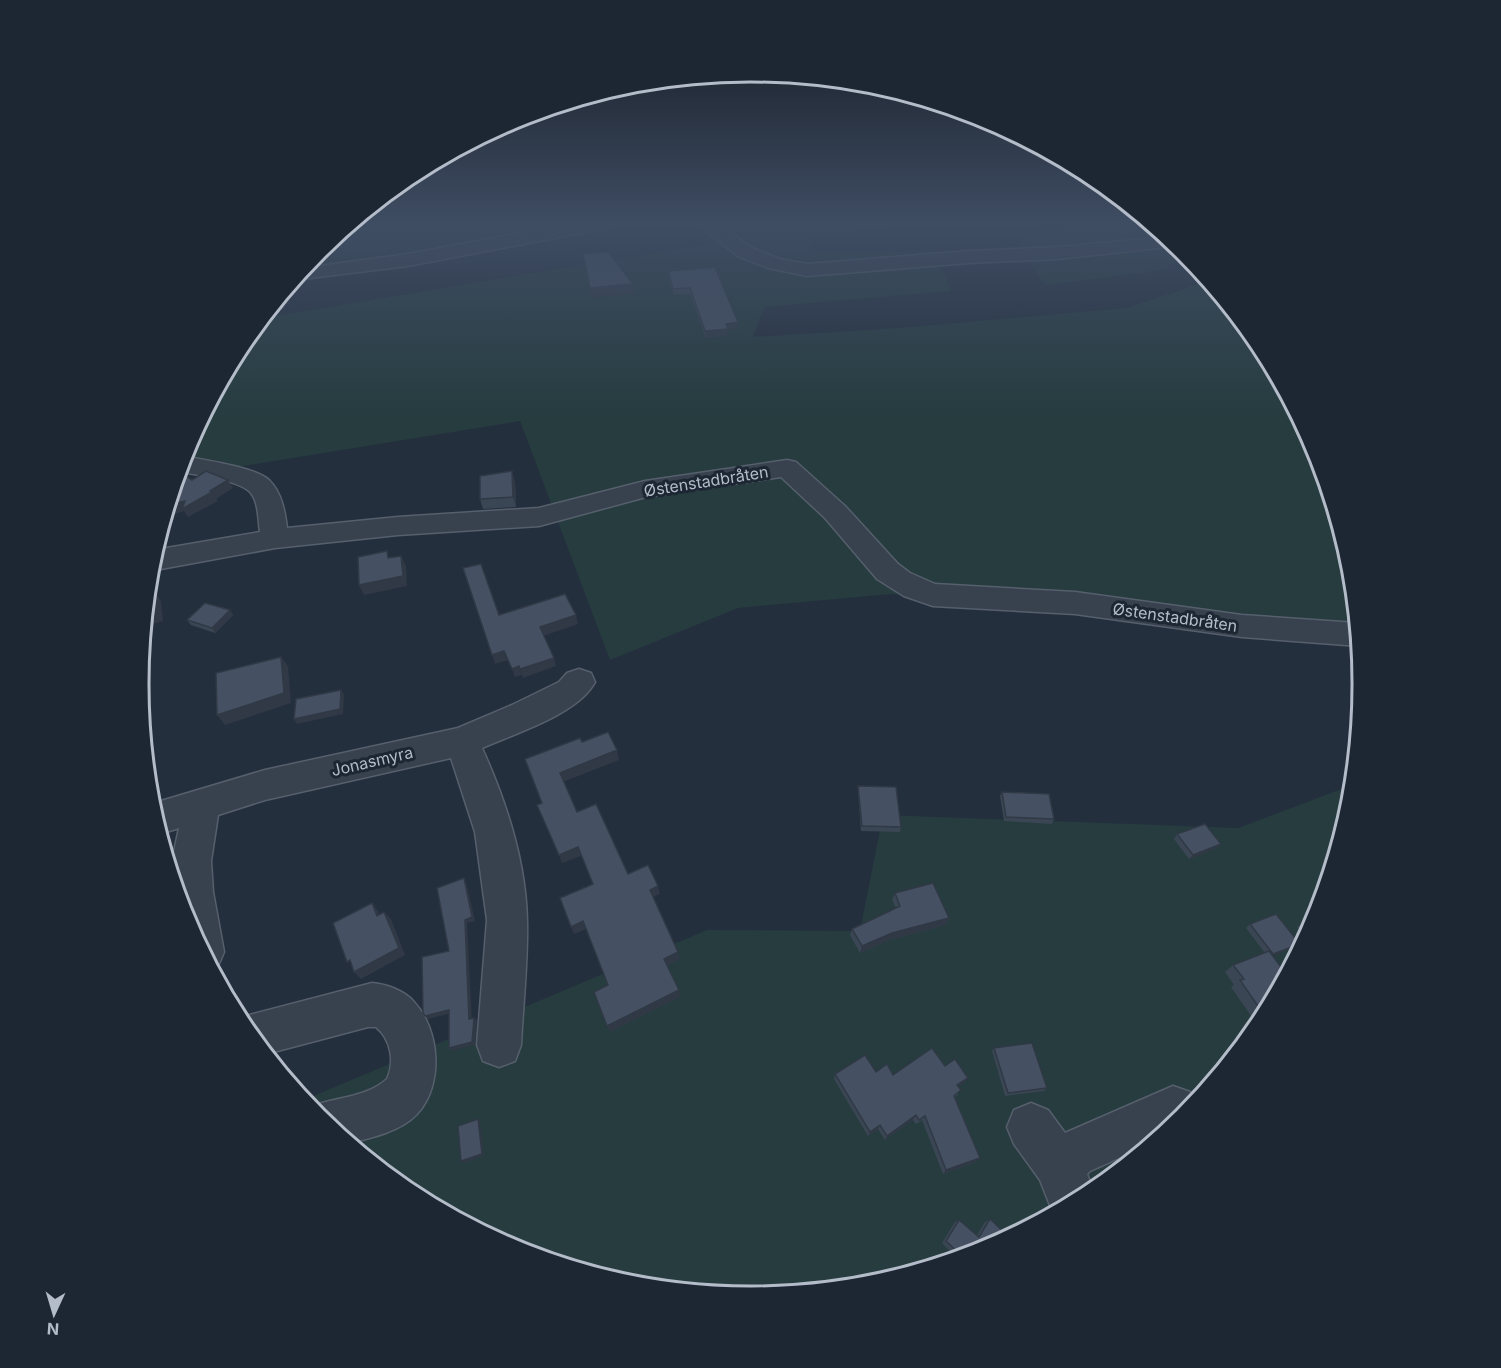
<svg xmlns="http://www.w3.org/2000/svg" width="1501" height="1368" font-family="Inter,sans-serif">
<style>
.green{fill:#263c3f}
.lines{fill:none;stroke-linecap:round;stroke-linejoin:round}
.minor-casing{stroke:#565f6c;stroke-width:3}
.minor{fill:#38414e;fill-rule:evenodd}
.wall{fill:#3b4654}
.shaded-wall{fill:#303945}
.building{fill:#455162;stroke:#303945;stroke-width:1.5}
.labels{text-anchor:middle;stroke-width:6;stroke-linejoin:round;paint-order:stroke}
.street-label{font-size:16px;fill:#b4bcc9;stroke:#1d2633}
.rim{fill:none;stroke:#b4bcc9;stroke-width:3}
</style>
<rect width="100%" height="100%" fill="#242f3e"/>
<g class="green">
<polygon points="351,224 620,224 297,277 318,251"/>
<polygon points="698,224 937,224 815,233 808,252 931,251 952,291 765,307 753,337 899,328 1127,308 1208,281 1260,344 1316,450 1351,565 1359,644 1104,607 891,594 738,608 610,660 520,421 225,469 182,461 185,449 242,344 263,318 727,241"/>
<path d="M1090 224C1107 224 1137 228 1151 225L1186 255 1164 270 1045 285 1018 249 1027 232 1092 227Z"/>
<polygon points="1352,785 1351,804 1316,919 1259,1024 1183,1117 1090,1193 984,1250 870,1284 751,1296 631,1284 516,1249 410,1193 318,1117 304,1100 707,930 860,931 883,815 1238,828"/>
</g>
<g class="lines">
<g class="minor-casing">
<g id="minor">
<polygon points="568,224 611,224 608,228 602,229 408,266 294,280 304,268 408,254"/>
<polygon points="697,224 718,224 752,248 780,259 807,264 969,251 1058,247 1166,237 1177,246 1058,259 969,263 807,276 768,268 738,256"/>
<path d="M183 456C203 460 255 467 269 480 282 493 285 512 287 528L398 517 539 508 645 481 787 460 796 462 845 506 898 564 910 573 935 584 1075 592 1242 615 1357 623 1359 646 1242 637 1075 614 933 606 904 596 877 579 825 518 781 477 646 497 539 526 398 535 275 548 150 571 155 550 260 532C258 520 259 500 249 491 237 480 195 475 179 471Z"/>
<path d="M579 669 591 673 595 682C578 714 516 733 482 748 506 801 526 862 527 921 528 962 523 1004 521 1045L515 1061 499 1067 483 1061 477 1045 487 920 475 832 451 758 265 800 218 815 211 861 213 892 224 952 218 966 212 969C197 940 179 911 173 879 170 862 176 844 179 828L160 834 151 804 265 770 458 728 512 705 559 682 567 673Z"/>
<path d="M372 983C386 984 405 991 414 1002 440 1030 444 1085 417 1114 401 1131 372 1138 349 1143L318 1117 310 1107C335 1097 366 1098 387 1079 395 1062 391 1039 376 1027H368L266 1054 238 1018Z"/>
<path d="M1173 1086 1190 1092 1194 1103C1164 1140 1132 1152 1090 1171L1087 1174 1093 1190 1053 1213 1040 1180 1014 1144 1007 1127 1014 1110 1031 1103 1048 1110 1065 1133Z"/>
</g>
</g>
<use href="#minor" class="minor"/>
</g>
<g class="wall">
<polygon points="668,271 738,322 738,329 728,330 728,335 706,338 690,294 674,295 668,277"/>
<polygon points="515,481 516,507 483,509 480,499"/>
<polygon points="233,615 215,633 191,625 187,620"/>
<polygon points="858,786 901,827 900,832 861,831 858,790"/>
<polygon points="1002,792 1054,819 1052,824 1004,821 1000,796"/>
<polygon points="1177,834 1221,844 1217,848 1189,859 1174,839"/>
<polygon points="895,893 949,918 946,925 889,940 860,953 850,935 852,929 896,908 892,900"/>
<polygon points="1316,919 1306,938 1297,927 1307,920"/>
<polygon points="1250,924 1295,947 1272,956 1286,974 1258,1026 1231,987 1234,985 1225,972 1233,965 1265,953 1246,928"/>
<polygon points="994,1048 1047,1088 1044,1091 1005,1096 992,1051"/>
<polygon points="945,1066 968,1078 964,1083 959,1086 958,1095 955,1097 980,1158 976,1162 943,1174 922,1120 916,1124 913,1120 885,1140 878,1129 868,1136 834,1079 835,1074 876,1072 893,1075"/>
<polygon points="990,1219 984,1250 957,1258 942,1243 955,1222 959,1220 977,1235 985,1222"/>
</g>
<g class="shaded-wall">
<polygon points="633,284 634,293 592,298 590,288"/>
<polygon points="288,288 290,304 285,304 285,309 268,312"/>
<polygon points="738,322 738,329 728,330 728,335 706,338 705,331 726,324"/>
<polygon points="512,471 515,481 516,507 513,497"/>
<polygon points="228,480 233,488 216,499 218,501 188,517 184,511 165,517 168,505 210,491"/>
<polygon points="401,556 406,566 407,586 364,595 359,585"/>
<polygon points="154,591 161,601 163,621 144,627 145,614"/>
<polygon points="230,610 233,615 215,633 212,628"/>
<polygon points="576,615 578,624 543,636 540,627"/>
<polygon points="504,651 508,660 495,664 492,655"/>
<polygon points="281,657 288,666 291,703 225,725 217,715"/>
<polygon points="554,658 556,666 523,678 520,669"/>
<polygon points="519,666 522,675 515,677 512,669"/>
<polygon points="341,690 344,695 343,714 297,724 294,719"/>
<polygon points="617,750 619,760 563,782 560,773"/>
<polygon points="1221,844 1217,848 1189,859 1193,855"/>
<polygon points="578,847 581,856 562,863 559,855"/>
<polygon points="464,878 466,882 475,921 467,923 472,1022 469,1019 465,920"/>
<polygon points="658,886 660,894 651,898 650,890"/>
<polygon points="372,903 378,911 383,923 377,916"/>
<polygon points="384,912 391,919 405,955 361,979 354,972"/>
<polygon points="949,918 946,925 889,940 860,953 862,946 892,933"/>
<polygon points="583,921 586,929 574,934 571,927"/>
<polygon points="1300,944 1295,947 1268,958 1273,954"/>
<polygon points="678,952 680,959 666,966 664,959"/>
<polygon points="679,990 680,997 610,1032 607,1026"/>
<polygon points="449,1010 452,1013 428,1019 425,1016"/>
<polygon points="474,1018 477,1021 475,1045 452,1051 449,1048"/>
<polygon points="968,1078 964,1083 954,1090 957,1085"/>
<polygon points="916,1115 913,1120 885,1140 887,1136"/>
<polygon points="478,1119 480,1121 484,1156 464,1163 461,1161"/>
<polygon points="880,1125 878,1129 868,1136 870,1132"/>
<polygon points="980,1158 976,1162 943,1174 946,1170"/>
</g>
<g class="building">
<polygon points="608,252 633,284 590,288 583,254"/>
<polygon points="715,267 738,322 726,324 728,329 705,331 690,288 673,289 668,271"/>
<polygon points="286,290 286,295 281,296 282,301 276,302"/>
<polygon points="179,471 192,480 206,471 228,480 210,491 212,492 182,509 185,501 168,505"/>
<polygon points="512,471 513,497 480,499 480,476"/>
<polygon points="387,551 388,558 401,556 403,576 359,585 358,557"/>
<polygon points="481,564 499,615 565,594 576,615 540,627 554,658 520,669 519,666 512,669 504,651 492,655 463,568"/>
<polygon points="154,591 155,611 145,614 148,593"/>
<polygon points="205,603 230,610 212,628 187,620"/>
<polygon points="281,657 284,693 217,715 216,673"/>
<polygon points="341,690 340,709 294,719 296,699"/>
<polygon points="608,732 617,750 560,773 577,812 596,804 628,874 648,865 658,886 650,890 678,952 664,959 679,990 607,1026 594,992 608,985 583,921 571,927 560,898 593,884 578,847 559,855 537,805 542,803 525,759 580,738 582,742"/>
<polygon points="858,786 896,787 901,827 862,826"/>
<polygon points="1002,792 1049,794 1054,819 1006,817"/>
<polygon points="1205,824 1221,844 1193,855 1177,834"/>
<polygon points="464,878 472,917 465,920 469,1019 474,1018 472,1042 449,1048 449,1010 425,1016 423,1013 422,957 449,951 437,888"/>
<polygon points="933,883 949,918 892,933 862,946 852,929 900,906 895,893"/>
<polygon points="372,903 377,916 384,912 399,948 354,972 350,960 347,962 333,923"/>
<polygon points="1276,914 1300,944 1273,954 1250,924"/>
<polygon points="1317,916 1316,919 1312,926 1307,920"/>
<polygon points="1269,951 1286,974 1264,1015 1240,980 1244,979 1233,965"/>
<polygon points="1032,1043 1047,1088 1008,1093 994,1048"/>
<polygon points="932,1048 945,1066 955,1059 968,1078 957,1085 961,1090 954,1096 980,1158 946,1170 925,1116 919,1120 916,1115 887,1136 880,1125 870,1132 835,1074 865,1055 876,1072 887,1064 893,1075"/>
<polygon points="478,1119 482,1154 461,1161 458,1126"/>
<polygon points="990,1219 1009,1237 984,1250 962,1256 946,1241 959,1220 979,1237"/>
</g>
<linearGradient id="sky" x2="0" y2="1"><stop stop-color="#141a22"/><stop offset="0.54" stop-color="#3f4d63"/><stop offset="1" stop-color="#3f4d63" stop-opacity="0"/></linearGradient>
<rect width="1501" height="416" fill="url(#sky)"/>
<g class="labels">
<g class="street-label">
<text transform="translate(706 481) rotate(-9)" y="6">Østenstadbråten</text>
<text transform="translate(1175 617) rotate(8)" y="6">Østenstadbråten</text>
<text transform="translate(372 761) rotate(-13)" y="6">Jonasmyra</text>
</g>
</g>
<path d="M0 0H1501V1368H0ZM750 82H751A601 601 0 0 1 1352 683V685A601 601 0 0 1 751 1286H750A601 601 0 0 1 149 685V683A601 601 0 0 1 750 82Z" fill="#1d2633" fill-rule="evenodd"/>
<path class="rim" d="M750 82H751A601 601 0 0 1 1352 683V685A601 601 0 0 1 751 1286H750A601 601 0 0 1 149 685V683A601 601 0 0 1 750 82Z"/>
<g transform="translate(54 1314) rotate(184)" stroke="#1d2633" stroke-width="4.5" paint-order="stroke">
<path d="M0-4.5L10 22L0 15L-10 22Z" fill="#b4bcc9"/>
<text y="-9" font-size="16" font-weight="bold" text-anchor="middle" fill="#b4bcc9">N</text>
</g>
</svg>
